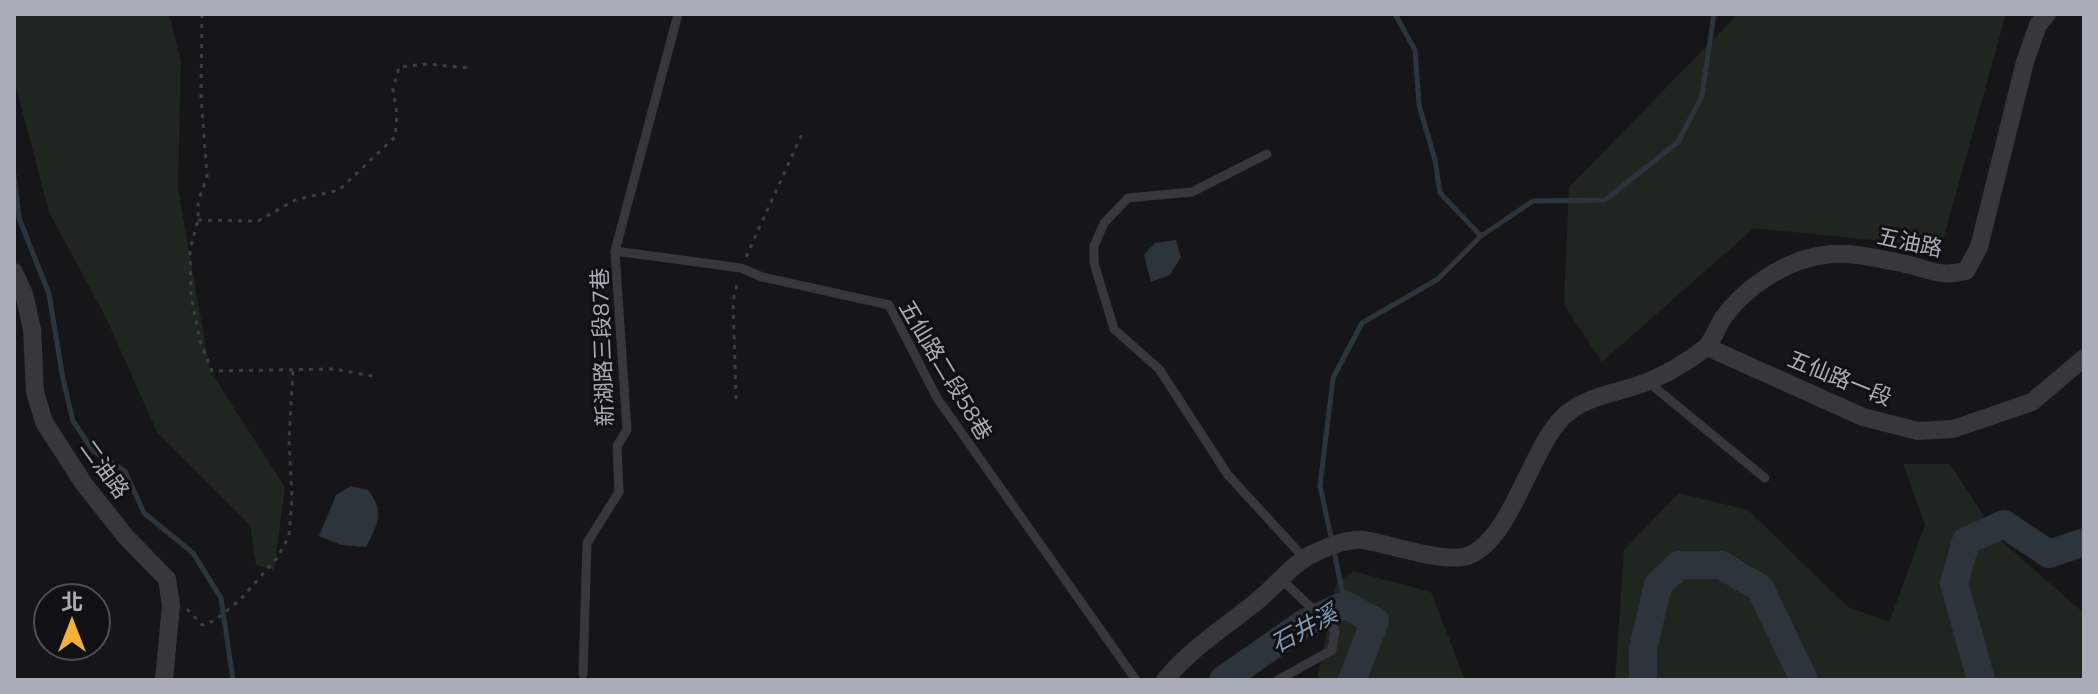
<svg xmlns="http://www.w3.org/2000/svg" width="2098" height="694" font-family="Mulish,'Noto Sans TC',sans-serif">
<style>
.green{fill:#1e261f}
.water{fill:#2c353c}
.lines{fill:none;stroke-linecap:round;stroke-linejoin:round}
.stream{stroke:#2c353c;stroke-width:5}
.river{stroke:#2c353c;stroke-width:28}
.path{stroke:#3d3f44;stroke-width:3;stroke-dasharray:4 6;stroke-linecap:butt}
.service{stroke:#37383d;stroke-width:9}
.minor{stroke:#37383d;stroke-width:18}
.labels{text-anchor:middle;stroke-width:6;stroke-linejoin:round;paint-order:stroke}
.street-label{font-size:22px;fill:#a8adb8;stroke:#111113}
.water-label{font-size:24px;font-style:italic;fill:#7f9bb3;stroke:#111113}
</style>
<rect width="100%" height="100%" fill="#161618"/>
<g class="green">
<polygon points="14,14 169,14 181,61 178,188 210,371 285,487 274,570 256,565 250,525 157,432 107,320 49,212 14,79"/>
<polygon points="1738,14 2006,14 1941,247 1754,228 1602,362 1564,305 1569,187"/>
<polygon points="1903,464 1950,464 1999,539 2084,613 2084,680 1615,680 1624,550 1679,493 1748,510 1848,607 1889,622 1925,525"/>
<polygon points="1353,571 1431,592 1465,680 1317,680 1336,584"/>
</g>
<g class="water">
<polygon points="1176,240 1181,257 1170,275 1151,282 1144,255 1155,243"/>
<path d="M351 486 368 490C385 512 378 524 366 547L341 545 319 536 336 495Z"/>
</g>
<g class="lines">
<g class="stream">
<polyline points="1395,14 1415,50 1419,105 1435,160 1440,193 1481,236"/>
<polyline points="14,175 19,218 49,294 63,379 73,421 93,451 125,471 144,513 193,553 221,598 233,680"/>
<polyline points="1332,541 1320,486 1333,378 1362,323 1438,279 1481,236 1533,201 1605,200 1678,142 1702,96 1714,14"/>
<polyline points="1334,551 1345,605"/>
</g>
<g class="river">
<polyline points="1223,680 1306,622 1345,605 1375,621 1352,680"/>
<polyline points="1643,680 1643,649 1658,585 1679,565 1721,565 1760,588 1804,680"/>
<polyline points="1981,680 1954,583 1966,541 2004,524 2049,554 2084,542"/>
</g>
<g class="path">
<polyline points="202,14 201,95 207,177 198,202 198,220 190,250 191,295 200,341 212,371 335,369 377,377"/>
<polyline points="198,220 258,221 295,200 339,190 395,137 397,114 393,89 399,67 427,64 468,68"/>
<polyline points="746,257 802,134"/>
<polyline points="736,399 733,301 738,280"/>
<polyline points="187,609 202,625 214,621 240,600 277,558 289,536 292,498 289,439 293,369"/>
</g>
<g class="service">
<polyline points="1267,154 1192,192 1128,198 1104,223 1094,246 1094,263 1114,329 1159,369 1228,475 1305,559"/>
<polyline points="615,251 741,268 762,277 889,305 937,398 1136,680"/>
<polyline points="1648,382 1765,478"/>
<polyline points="583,674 587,543 619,492 617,446 627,430 615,251 678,14"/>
<polyline points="1278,680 1332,650 1335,630 1282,580"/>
</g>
<g class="minor">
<polyline points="14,272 24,294 32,329 35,392 44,422 84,484 126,537 167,579 171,605 164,680"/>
<polyline points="1707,347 1863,417 1918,431 1953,429 2032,402 2084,358"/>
<path d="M1165 680C1190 649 1225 627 1256 602 1276 586 1294 561 1317 552 1329 546 1350 538 1363 540 1390 544 1447 565 1470 555 1512 537 1530 449 1564 416 1586 395 1620 393 1647 382 1665 375 1689 361 1705 348 1713 341 1717 327 1723 318 1745 287 1786 260 1824 255 1849 251 1876 258 1901 263 1928 268 1937 278 1966 271L1979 247 2025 62 2038 25 2047 14"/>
</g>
</g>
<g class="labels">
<g class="street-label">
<text transform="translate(1910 242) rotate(12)" y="8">五油路</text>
<text transform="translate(602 347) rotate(-92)" y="8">新湖路三段87巷</text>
<text transform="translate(946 370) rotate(59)" y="8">五仙路二段58巷</text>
<text transform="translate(1840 378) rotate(22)" y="8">五仙路一段</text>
<text transform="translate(105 469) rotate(54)" y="8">二油路</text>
</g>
<g class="water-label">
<text transform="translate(1304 629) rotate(-29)" y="8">石井溪</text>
</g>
</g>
<rect width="2098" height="694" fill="none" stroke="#a8adb8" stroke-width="32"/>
<g transform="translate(72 622)"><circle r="38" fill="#111113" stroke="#4d4f55" stroke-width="2"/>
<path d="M0-6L14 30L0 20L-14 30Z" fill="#f2b134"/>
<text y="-12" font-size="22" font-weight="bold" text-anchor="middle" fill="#a8adb8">北</text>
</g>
</svg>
